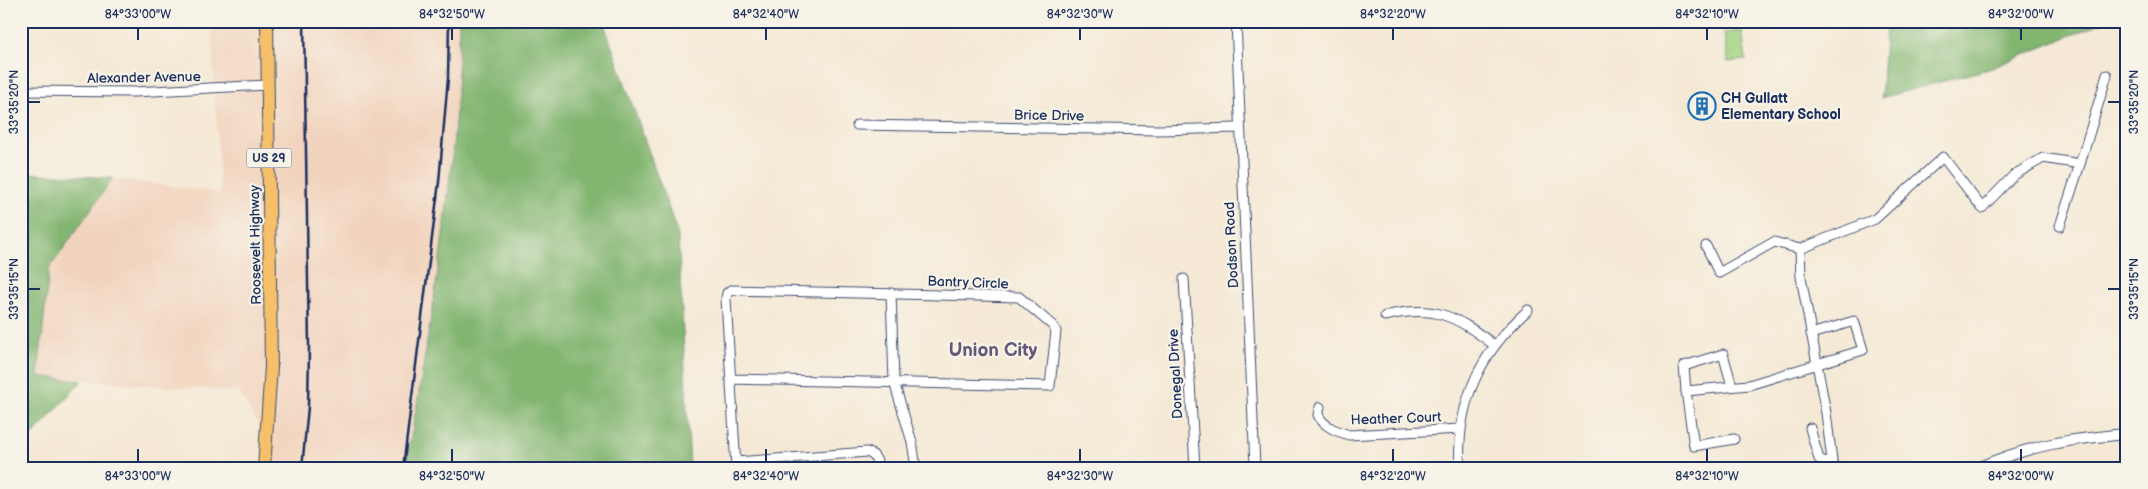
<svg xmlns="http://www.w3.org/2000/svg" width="2148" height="489" font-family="'Balsamiq Sans',sans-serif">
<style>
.built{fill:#f2d4be}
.green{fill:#a2d382;stroke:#5e8170}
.forest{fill:#81b570;stroke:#4e7267}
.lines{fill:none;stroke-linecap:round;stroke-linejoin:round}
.minor-casing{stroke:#3c4b70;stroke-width:11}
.tertiary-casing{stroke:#3c4b70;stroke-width:12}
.primary-casing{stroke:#3c4b70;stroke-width:14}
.minor{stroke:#fff;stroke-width:9}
.tertiary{stroke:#fff;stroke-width:10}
.primary{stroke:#f6c06b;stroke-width:12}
.rail{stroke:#1b2f5e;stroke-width:2.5}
.ticks{fill:none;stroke:#1b2f5e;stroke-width:2}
.labels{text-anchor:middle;stroke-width:4.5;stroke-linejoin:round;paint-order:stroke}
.shield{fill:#f7f3e8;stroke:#5d6a87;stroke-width:1}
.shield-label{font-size:12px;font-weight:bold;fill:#1b2f5e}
.street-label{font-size:14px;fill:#1b2f5e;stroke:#f7f3e8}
.poi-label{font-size:14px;font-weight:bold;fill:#1b2f5e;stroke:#f7f3e8;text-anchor:start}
.district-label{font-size:19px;font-weight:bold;fill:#645977;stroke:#f7f3e8}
.neatline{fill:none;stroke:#1b2f5e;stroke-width:2}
.ticks-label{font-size:12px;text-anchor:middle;fill:#1b2f5e}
</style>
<rect width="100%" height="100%" fill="#f7f3e8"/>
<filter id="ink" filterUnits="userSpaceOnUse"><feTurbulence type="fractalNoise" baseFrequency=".02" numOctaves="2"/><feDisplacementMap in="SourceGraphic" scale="10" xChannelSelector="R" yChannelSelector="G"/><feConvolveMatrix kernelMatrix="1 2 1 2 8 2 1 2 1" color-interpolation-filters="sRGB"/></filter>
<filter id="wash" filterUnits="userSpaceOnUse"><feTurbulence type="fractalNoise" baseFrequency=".0096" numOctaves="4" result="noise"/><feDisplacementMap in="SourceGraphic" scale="20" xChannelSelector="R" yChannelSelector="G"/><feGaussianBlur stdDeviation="1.12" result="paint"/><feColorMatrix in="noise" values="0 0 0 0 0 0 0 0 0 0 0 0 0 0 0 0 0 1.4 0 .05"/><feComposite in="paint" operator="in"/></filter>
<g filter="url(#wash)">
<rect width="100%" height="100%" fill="#f5e9d5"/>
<polygon class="built" points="211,21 459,21 459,71 443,241 412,433 404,468 265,468 263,433 239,392 38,377 49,269 113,178 220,193"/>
<polygon class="green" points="1742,31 1746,60 1728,62 1724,33"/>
<g class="forest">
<path d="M459 21H603L678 235 690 468H404C416 420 422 371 430 323 446 223 459 122 459 21Z"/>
<polygon points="1886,21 2106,21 1992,68 1881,98"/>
<polygon points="21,173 113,178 49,269 38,376 82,381 21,448"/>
</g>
</g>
<g filter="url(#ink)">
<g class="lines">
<g class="minor-casing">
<g id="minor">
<polyline points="1236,21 1255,468"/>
<polyline points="21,91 134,92 268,85"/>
<polyline points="857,125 1159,130 1240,128"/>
<polyline points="2060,226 2080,164"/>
<polyline points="1706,246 1719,273 1774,242 1800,249"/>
<polyline points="1184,279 1195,468"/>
<polyline points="891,293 894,382 912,442 916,468"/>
<path d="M1385 316C1434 304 1456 316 1494 345"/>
<polyline points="730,379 1050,386 1056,331 1052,325 1019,297 731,290 727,293 726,299 736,468"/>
<polyline points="1686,391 1684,366 1723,354 1732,386"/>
<path d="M1320 407 1318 415C1324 427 1337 431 1349 435L1460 429"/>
<polyline points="1810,428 1819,459 1832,465"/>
<polyline points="1734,439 1694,446 1686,391 1749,385 1863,350 1854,321 1811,334"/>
<polyline points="736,462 867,452 873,455 877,461 877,468"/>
<path d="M1460 468C1456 402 1480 353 1528 310"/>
<polyline points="1833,468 1826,413 1801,277 1800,249 1875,219 1943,157 1982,208 2014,175 2043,158 2080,164 2107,75"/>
</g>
</g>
<g class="tertiary-casing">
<path id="tertiary" d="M1977 468C2031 445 2069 439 2127 434"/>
</g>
<g class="primary-casing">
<polyline id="primary" points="264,468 271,367 267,21"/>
</g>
<use href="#minor" class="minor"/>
<use href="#tertiary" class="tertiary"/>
<use href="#primary" class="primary"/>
<g class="rail">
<polyline points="302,468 308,407 309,347 304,21"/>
<polyline points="403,468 439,182 448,78 449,21"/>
</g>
</g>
</g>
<path class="ticks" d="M138 28V40M452 28V40M766 28V40M1080 28V40M1393 28V40M1707 28V40M2021 28V40M28 102H40M2108 102H2120M28 289H40M2108 289H2120M138 449V462M452 449V462M766 449V462M1080 449V462M1393 449V462M1707 449V462M2021 449V462"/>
<defs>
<g id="building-ring" transform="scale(1.4375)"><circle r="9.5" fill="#f7f3e8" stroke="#1f6fb2" stroke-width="1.5"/><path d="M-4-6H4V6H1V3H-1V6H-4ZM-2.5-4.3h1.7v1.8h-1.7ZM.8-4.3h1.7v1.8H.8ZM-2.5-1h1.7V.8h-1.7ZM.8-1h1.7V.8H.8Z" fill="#1f6fb2"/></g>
</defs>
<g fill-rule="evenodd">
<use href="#building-ring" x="1702" y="106"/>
</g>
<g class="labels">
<rect class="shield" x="246.5" y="148.5" width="45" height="19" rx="4"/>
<g class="shield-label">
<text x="269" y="162">US 29</text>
</g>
<g class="street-label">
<text transform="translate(144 77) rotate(-1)" y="5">Alexander Avenue</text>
<text transform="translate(1049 115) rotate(1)" y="5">Brice Drive</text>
<text transform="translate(255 245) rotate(-91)" y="5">Roosevelt Highway</text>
<text transform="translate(1231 245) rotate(-93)" y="5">Dodson Road</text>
<text transform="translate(968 282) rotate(2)" y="5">Bantry Circle</text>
<text transform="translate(1175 374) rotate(-93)" y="5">Donegal Drive</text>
<text transform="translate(1396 418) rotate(-2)" y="5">Heather Court</text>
</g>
<g class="poi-label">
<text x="1721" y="103">CH Gullatt<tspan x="1721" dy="16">Elementary School</tspan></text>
</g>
<g class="district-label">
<text x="993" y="356">Union City</text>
</g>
</g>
<rect width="2148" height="489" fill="none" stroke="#f7f3e8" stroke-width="55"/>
<rect x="28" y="28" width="2092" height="434" class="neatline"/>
<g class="ticks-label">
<text x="138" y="18">84°33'00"W</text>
<text x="452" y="18">84°32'50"W</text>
<text x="766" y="18">84°32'40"W</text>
<text x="1080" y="18">84°32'30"W</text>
<text x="1393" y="18">84°32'20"W</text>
<text x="1707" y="18">84°32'10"W</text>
<text x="2021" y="18">84°32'00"W</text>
<text transform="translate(14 102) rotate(-90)" y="4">33°35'20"N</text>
<text transform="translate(2134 102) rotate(-90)" y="4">33°35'20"N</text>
<text transform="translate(14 289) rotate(-90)" y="4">33°35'15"N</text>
<text transform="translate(2134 289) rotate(-90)" y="4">33°35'15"N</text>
<text x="138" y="480">84°33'00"W</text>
<text x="452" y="480">84°32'50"W</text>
<text x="766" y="480">84°32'40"W</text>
<text x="1080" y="480">84°32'30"W</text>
<text x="1393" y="480">84°32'20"W</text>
<text x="1707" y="480">84°32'10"W</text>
<text x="2021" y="480">84°32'00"W</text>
</g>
</svg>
